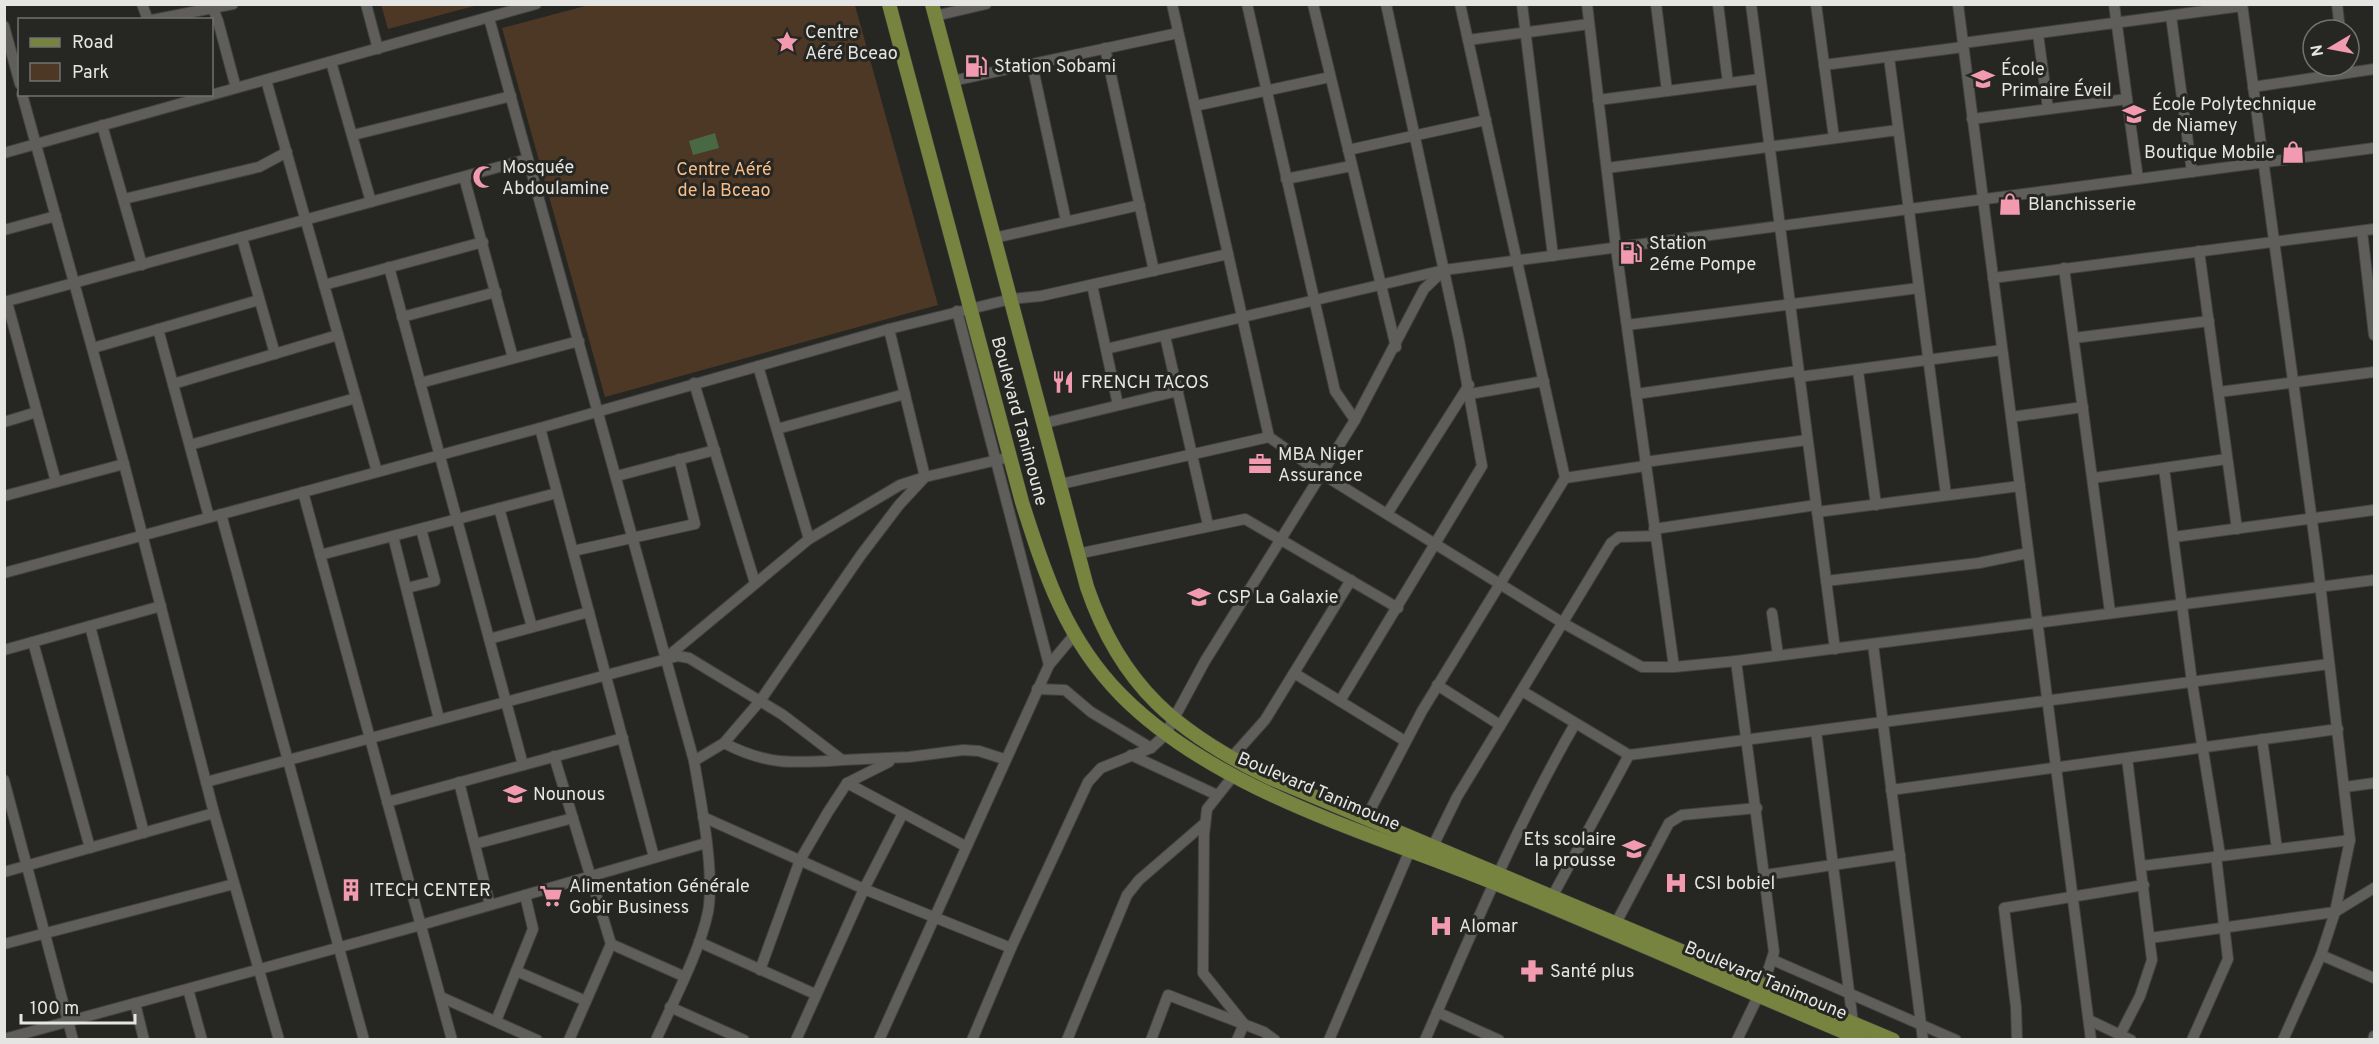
<svg xmlns="http://www.w3.org/2000/svg" width="2379" height="1044" font-family="Overpass,sans-serif">
<style>
.green{fill:#4d3825}
.water{fill:#496844}
.lines{fill:none;stroke-linecap:round;stroke-linejoin:round}
.minor-casing{stroke:#424240;stroke-width:12}
.major-casing{stroke:#424240;stroke-width:15}
.minor{stroke:#5f5e5b;stroke-width:10}
.major{stroke:#76843f;stroke-width:14}
.labels{text-anchor:middle;stroke-width:6;stroke-linejoin:round;paint-order:stroke}
.poi-label{font-size:18px;fill:#e5e5e3;stroke:#262623;text-anchor:start}
.park-label{font-size:18px;fill:#f9bd88;stroke:#262623}
.street-label{font-size:18px;fill:#e5e5e3;stroke:#262623}
</style>
<rect width="100%" height="100%" fill="#262623"/>
<g class="green">
<polygon points="381,4 478,4 478,5 388,29"/>
<polygon points="589,5 855,5 938,305 605,397 502,28"/>
</g>
<polygon class="water" points="715,133 719,148 693,155 689,141"/>
<g class="lines">
<g class="minor-casing">
<g id="minor">
<polyline points="142,4 148,20"/>
<polyline points="211,4 218,21 236,88"/>
<polyline points="366,4 378,49"/>
<polyline points="1172,4 1269,437 1322,474 1563,623 1642,667 1674,667 1736,661 2374,580"/>
<polyline points="1247,4 1335,391 1355,420"/>
<polyline points="1313,4 1396,347"/>
<polyline points="1522,4 1553,256"/>
<polyline points="1587,4 1616,248 1674,667"/>
<polyline points="1656,4 1667,91"/>
<polyline points="1718,4 1728,83"/>
<polyline points="1751,4 1835,649"/>
<polyline points="1816,4 1834,138"/>
<polyline points="1958,4 2091,1040"/>
<polyline points="2114,4 2138,179"/>
<polyline points="2242,4 2317,558 2350,840 2335,912 2321,955 2283,1040"/>
<polyline points="2337,4 2340,30"/>
<polyline points="935,16 986,4"/>
<polyline points="2171,16 2192,172"/>
<path d="M489 18 694 761C701 802 715 872 708 912 700 951 673 1002 656 1040"/>
<polyline points="152,20 233,4"/>
<polyline points="4,26 20,84"/>
<polyline points="2038,34 2048,109"/>
<polyline points="1468,40 1589,24"/>
<polyline points="1963,43 2242,6"/>
<polyline points="1105,48 1154,271"/>
<polyline points="1889,57 1946,495"/>
<polyline points="331,62 371,202"/>
<polyline points="1032,64 1066,221"/>
<polyline points="1824,65 1963,47"/>
<polyline points="266,80 377,472"/>
<polyline points="952,81 1178,33"/>
<polyline points="2253,87 2374,69"/>
<polyline points="22,94 124,464 214,813 279,1040"/>
<polyline points="1598,100 1760,79"/>
<polyline points="1195,106 1330,77"/>
<polyline points="1972,119 2127,99"/>
<polyline points="102,125 142,265"/>
<polyline points="353,135 511,96"/>
<polyline points="1348,150 1486,120"/>
<polyline points="4,153 536,4"/>
<polyline points="1607,168 1898,130"/>
<polyline points="464,177 513,358"/>
<polyline points="1286,179 1351,166"/>
<polyline points="124,199 259,167 287,152"/>
<polyline points="4,230 56,216"/>
<polyline points="2362,231 2374,335"/>
<polyline points="242,238 275,354"/>
<polyline points="994,238 1140,205"/>
<polyline points="2199,251 2237,529"/>
<polyline points="389,267 523,765"/>
<polyline points="2064,268 2110,612"/>
<polyline points="1993,278 2374,229"/>
<polyline points="324,285 483,242"/>
<polyline points="1092,285 1118,405"/>
<polyline points="4,302 528,159"/>
<polyline points="7,302 56,482"/>
<polyline points="957,311 1049,665"/>
<polyline points="402,317 496,292"/>
<polyline points="1627,325 1919,288"/>
<polyline points="158,329 209,517"/>
<polyline points="1165,336 1208,525"/>
<polyline points="2074,338 2209,321"/>
<polyline points="93,348 259,300"/>
<polyline points="1106,349 1444,270 2374,148"/>
<polyline points="758,366 809,539"/>
<polyline points="1858,371 1876,505"/>
<polyline points="1799,377 2002,350"/>
<polyline points="420,383 579,341"/>
<polyline points="694,383 755,583"/>
<polyline points="173,384 338,335"/>
<polyline points="2219,392 2374,372"/>
<polyline points="1470,394 1544,381"/>
<polyline points="1636,394 1798,371"/>
<polyline points="2011,417 2083,407"/>
<polyline points="4,422 37,412"/>
<polyline points="1045,423 1178,391"/>
<polyline points="540,428 654,857"/>
<polyline points="777,429 905,394"/>
<polyline points="190,445 356,398"/>
<polyline points="1645,462 1807,440"/>
<polyline points="2164,468 2192,682 2220,855"/>
<polyline points="617,476 715,450"/>
<polyline points="1565,478 1645,466"/>
<polyline points="2093,478 2227,459"/>
<polyline points="1061,484 1269,437"/>
<polyline points="303,492 452,1040"/>
<polyline points="4,496 124,464"/>
<polyline points="499,508 532,627"/>
<polyline points="1817,512 2020,486"/>
<polyline points="221,514 364,1040"/>
<polyline points="1387,514 1469,385"/>
<polyline points="1654,529 1816,505"/>
<polyline points="393,536 439,719"/>
<polyline points="2174,537 2374,510"/>
<polyline points="573,551 695,524 679,459"/>
<polyline points="1077,554 1245,519 1398,608"/>
<polyline points="320,555 557,493"/>
<polyline points="4,573 540,428 889,329 1011,299 1041,296 1228,254"/>
<polyline points="1826,581 1979,563 2028,553"/>
<polyline points="407,588 435,581 421,529"/>
<polyline points="1772,613 1778,655"/>
<polyline points="90,626 144,833"/>
<polyline points="489,639 589,612"/>
<polyline points="33,642 90,848"/>
<polyline points="1873,644 1923,1040"/>
<polyline points="4,650 161,606"/>
<polyline points="667,657 809,539 900,485 925,477 889,329"/>
<polyline points="1736,661 1774,952 1763,986 1737,1040"/>
<polyline points="1294,673 1405,741"/>
<polyline points="1437,685 1500,725"/>
<polyline points="1037,689 1065,690 1091,712 1151,748"/>
<polyline points="1522,691 1629,755"/>
<polyline points="1340,701 1482,466 1459,340 1386,4"/>
<polyline points="1816,731 1853,1023"/>
<polyline points="2262,739 2277,849"/>
<path d="M724 743C768 766 795 763 842 760"/>
<polyline points="1131,755 1217,795"/>
<polyline points="554,756 611,944 569,1040"/>
<polyline points="1231,758 1265,720 1351,580"/>
<polyline points="694,761 724,743 760,701 861,555 899,505 925,477 1010,457"/>
<polyline points="1234,775 1207,809 1204,835 1203,973 1244,1024"/>
<polyline points="4,780 73,1040"/>
<polyline points="206,782 678,656 689,658 783,715 842,760 909,757 963,750 979,751 1004,759"/>
<polyline points="459,782 490,905"/>
<polyline points="847,783 965,846"/>
<polyline points="2345,787 2374,783"/>
<polyline points="1891,790 2338,729"/>
<polyline points="387,802 623,738"/>
<polyline points="1367,816 1422,711 1565,478 1460,4"/>
<polyline points="703,817 864,889 1011,948"/>
<polyline points="475,844 573,818"/>
<polyline points="1433,846 1457,797 1611,543 1619,537 1655,536"/>
<polyline points="2141,866 2350,840"/>
<polyline points="4,872 214,813"/>
<polyline points="1765,875 1900,855"/>
<polyline points="1552,897 1629,755 2329,664"/>
<polyline points="1616,923 1669,823 1682,815 1757,808"/>
<polyline points="2150,938 2335,912 2374,888"/>
<polyline points="699,942 815,994"/>
<polyline points="4,944 234,884"/>
<polyline points="611,944 683,976"/>
<polyline points="2321,955 2374,978"/>
<polyline points="1773,960 1956,1040"/>
<polyline points="760,970 800,860 828,812 847,783 889,762"/>
<polyline points="516,971 586,1001"/>
<polyline points="188,989 202,1040"/>
<polyline points="441,997 537,1040"/>
<polyline points="135,1003 144,1040"/>
<polyline points="670,1007 744,1040"/>
<polyline points="1437,1012 1499,1040"/>
<polyline points="2089,1020 2131,1040"/>
<polyline points="496,1021 533,929 525,895"/>
<polyline points="2120,1035 2140,996 2152,960 2127,758"/>
<polyline points="4,1039 421,925 706,843"/>
<polyline points="796,1040 864,889 903,813"/>
<polyline points="879,1040 1049,665 1075,634"/>
<polyline points="972,1040 1011,948 1088,782 1101,768 1151,748 1165,735 1205,661 1355,420 1424,289 1444,270"/>
<polyline points="1067,1040 1127,895 1139,880 1205,823"/>
<polyline points="1151,1040 1168,995 1264,1032 1275,1040"/>
<polyline points="1237,1040 1244,1024"/>
<polyline points="1329,1040 1410,850"/>
<path d="M1425 1040C1472 932 1516 826 1575 724"/>
<polyline points="2017,1040 2016,1007 2004,908 2144,885"/>
<polyline points="2192,1040 2228,959 2216,856"/>
<polyline points="2373,1040 2374,1036"/>
</g>
</g>
<g class="major-casing">
<g id="major">
<path d="M889 4 1022 502C1045 575 1066 639 1121 695 1216 791 1369 832 1492 882 1616 933 1739 988 1863 1040"/>
<path d="M932 4 1087 587C1121 687 1178 733 1270 778L1893 1040"/>
</g>
</g>
<use href="#minor" class="minor"/>
<use href="#major" class="major"/>
</g>
<defs>
<g id="sight-bare" transform="scale(1.8)"><path d="M0-6L1.8-2.2L6-1.7L2.9 1.2L3.7 5.4L0 3.3L-3.7 5.4L-2.9 1.2L-6-1.7L-1.8-2.2Z" fill="#f29aaf" stroke="#262623" stroke-width="2.5" paint-order="stroke"/></g>
<g id="fuel-bare" transform="scale(1.8)"><path d="M-5.5-6h7V0h2V4h1.3V-2.5L3-4.5l.8-.8L6-3V5H2.5V1h-1V6h-7ZM-4.2-4.7v3.2H.2V-4.7Z" fill="#f29aaf" stroke="#262623" stroke-width="2.5" paint-order="stroke"/></g>
<g id="school-bare" transform="scale(1.8)"><path d="M0-5L7-2L0 1L-7-2ZM-4 1L0 2.5L4 1V4Q0 6-4 4Z" fill="#f29aaf" stroke="#262623" stroke-width="2.5" paint-order="stroke"/></g>
<g id="university-bare" transform="scale(1.8)"><path d="M0-5L7-2L0 1L-7-2ZM-4 1L0 2.5L4 1V4Q0 6-4 4Z" fill="#f29aaf" stroke="#262623" stroke-width="2.5" paint-order="stroke"/></g>
<g id="shop-bare" transform="scale(1.8)"><path d="M-5-2.5h2.3a2.7 3.5 0 0 1 5.4 0H5L5.5 6h-11ZM-1.5-2.5h3a1.5 2.3 0 0 0-3 0Z" fill="#f29aaf" stroke="#262623" stroke-width="2.5" paint-order="stroke"/></g>
<g id="mosque-bare" transform="scale(1.8)"><path d="M3.5-4.9A6 6 0 1 0 3.5 4.9A5 5 0 1 1 3.5-4.9Z" fill="#f29aaf" stroke="#262623" stroke-width="2.5" paint-order="stroke"/></g>
<g id="restaurant-bare" transform="scale(1.8)"><path d="M-5-6h1v4h1v-4h1v4h1v-4h1v5L-1.5 .5V6h-2V.5L-5-1ZM5-6V6H3V1.5H1.5Q1.5-4 5-6Z" fill="#f29aaf" stroke="#262623" stroke-width="2.5" paint-order="stroke"/></g>
<g id="office-bare" transform="scale(1.8)"><path d="M-6-3h4V-5.5h4V-3h4V5H-6ZM-1-4.5V-3h2v-1.5ZM-6 0V1H6V0Z" fill="#f29aaf" stroke="#262623" stroke-width="2.5" paint-order="stroke"/></g>
<g id="hospital-bare" transform="scale(1.8)"><path d="M-5-5h3v3.5h4V-5h3V5h-3V1.5h-4V5h-3Z" fill="#f29aaf" stroke="#262623" stroke-width="2.5" paint-order="stroke"/></g>
<g id="building-bare" transform="scale(1.8)"><path d="M-4-6H4V6H1V3H-1V6H-4ZM-2.5-4.3h1.7v1.8h-1.7ZM.8-4.3h1.7v1.8H.8ZM-2.5-1h1.7V.8h-1.7ZM.8-1h1.7V.8H.8Z" fill="#f29aaf" stroke="#262623" stroke-width="2.5" paint-order="stroke"/></g>
<g id="supermarket-bare" transform="scale(1.8)"><path d="M-6-5.5h2.5l.6 2H6L4.5 2H-2.5L-4.4-4H-6ZM-1.5 3.2a1.3 1.3 0 1 0 .1 0ZM3 3.2a1.3 1.3 0 1 0 .1 0Z" fill="#f29aaf" stroke="#262623" stroke-width="2.5" paint-order="stroke"/></g>
<g id="pharmacy-bare" transform="scale(1.8)"><path d="M-2-6h4v4h4v4h-4v4h-4v-4h-4v-4h4Z" fill="#f29aaf" stroke="#262623" stroke-width="2.5" paint-order="stroke"/></g>
</defs>
<g fill-rule="evenodd">
<use href="#sight-bare" x="787" y="42"/>
<use href="#fuel-bare" x="976" y="66"/>
<use href="#school-bare" x="1983" y="79"/>
<use href="#university-bare" x="2134" y="114"/>
<use href="#shop-bare" x="2293" y="152"/>
<use href="#mosque-bare" x="484" y="177"/>
<use href="#shop-bare" x="2010" y="204"/>
<use href="#fuel-bare" x="1631" y="253"/>
<use href="#restaurant-bare" x="1063" y="382"/>
<use href="#office-bare" x="1260" y="464"/>
<use href="#school-bare" x="1199" y="597"/>
<use href="#school-bare" x="515" y="794"/>
<use href="#school-bare" x="1634" y="849"/>
<use href="#hospital-bare" x="1676" y="883"/>
<use href="#building-bare" x="351" y="890"/>
<use href="#supermarket-bare" x="551" y="896"/>
<use href="#hospital-bare" x="1441" y="926"/>
<use href="#pharmacy-bare" x="1532" y="971"/>
</g>
<g class="labels">
<g class="poi-label">
<text x="805" y="38">Centre<tspan x="805" dy="21">Aéré Bceao</tspan></text>
<text x="994" y="72">Station Sobami</text>
<text x="2001" y="75">École<tspan x="2001" dy="21">Primaire Éveil</tspan></text>
<text x="2152" y="110">École Polytechnique<tspan x="2152" dy="21">de Niamey</tspan></text>
<text x="2275" y="158" text-anchor="end">Boutique Mobile</text>
<text x="502" y="173">Mosquée<tspan x="502" dy="21">Abdoulamine</tspan></text>
<text x="2028" y="210">Blanchisserie</text>
<text x="1649" y="249">Station<tspan x="1649" dy="21">2éme Pompe</tspan></text>
<text x="1081" y="388">FRENCH TACOS</text>
<text x="1278" y="460">MBA Niger<tspan x="1278" dy="21">Assurance</tspan></text>
<text x="1217" y="603">CSP La Galaxie</text>
<text x="533" y="800">Nounous</text>
<text x="1616" y="845" text-anchor="end">Ets scolaire<tspan x="1616" dy="21">la prousse</tspan></text>
<text x="1694" y="889">CSI bobiel</text>
<text x="569" y="892">Alimentation Générale<tspan x="569" dy="21">Gobir Business</tspan></text>
<text x="369" y="896">ITECH CENTER</text>
<text x="1459" y="932">Alomar</text>
<text x="1550" y="977">Santé plus</text>
</g>
<g class="park-label">
<text x="724" y="175">Centre Aéré<tspan x="724" dy="21">de la Bceao</tspan></text>
</g>
<g class="street-label">
<text transform="translate(1020 421) rotate(75)" y="6">Boulevard Tanimoune</text>
<text transform="translate(1319 791) rotate(23)" y="6">Boulevard Tanimoune</text>
<text transform="translate(1766 980) rotate(23)" y="6">Boulevard Tanimoune</text>
</g>
</g>
<rect width="2379" height="1044" fill="none" stroke="#e5e5e3" stroke-width="12"/>
<rect x="18" y="18" width="195" height="78" fill="#262623" stroke="#727270" stroke-width="1.5"/>
<rect x="30" y="38" width="30" height="9" fill="#76843f" stroke="#727270" stroke-width="1.5"/>
<text x="72" y="48" font-size="18" fill="#e5e5e3">Road</text>
<rect x="30" y="63" width="30" height="18" fill="#4d3825" stroke="#727270" stroke-width="1.5"/>
<text x="72" y="78" font-size="18" fill="#e5e5e3">Park</text>
<g transform="translate(2331 48) rotate(260)"><circle r="28" fill="#262623" stroke="#727270" stroke-width="1.5"/>
<path d="M0-4.5L10 22L0 15L-10 22Z" fill="#f29aaf"/>
<text y="-9" font-size="16" font-weight="bold" text-anchor="middle" fill="#e5e5e3">N</text>
</g>
<path d="M21 1014v9h114v-9" fill="none" stroke="#e5e5e3" stroke-width="3"/>
<text x="30" y="1014" font-size="18" fill="#e5e5e3" stroke="#262623" stroke-width="4.5" paint-order="stroke">100 m</text>
</svg>
